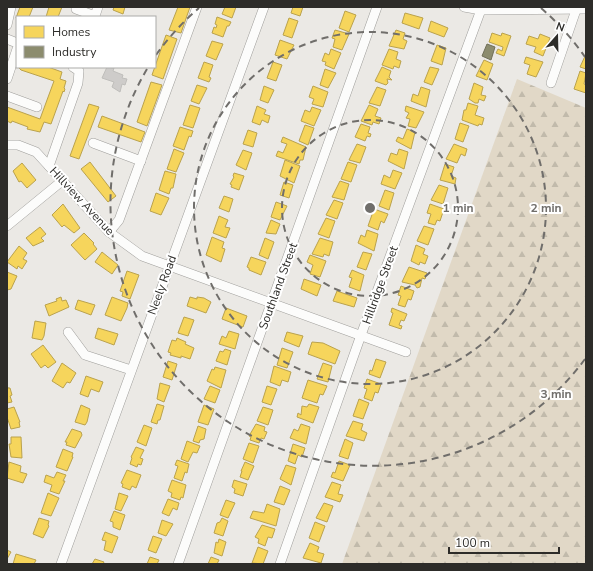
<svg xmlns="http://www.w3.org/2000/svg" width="593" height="571" font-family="'Nunito Sans',sans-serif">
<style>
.forest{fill:url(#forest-firs)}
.homes{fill:#f6d55c;stroke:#baa24d}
.industry{fill:#8c8c6e;stroke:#706f59}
.building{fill:#ceccca;stroke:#bfbebb}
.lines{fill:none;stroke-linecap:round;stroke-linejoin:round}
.minor-casing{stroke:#9f9e9b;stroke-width:10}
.minor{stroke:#fcfcfb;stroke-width:9}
.ring{fill:none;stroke:#706e6b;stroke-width:2;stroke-dasharray:7 5}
.labels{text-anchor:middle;stroke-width:4;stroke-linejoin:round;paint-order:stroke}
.street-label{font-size:12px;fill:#2d2c29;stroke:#fff}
.centre{fill:#706e6b;stroke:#fff;stroke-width:2}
.ring-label{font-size:12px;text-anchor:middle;font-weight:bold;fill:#706e6b;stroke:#fff;stroke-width:4;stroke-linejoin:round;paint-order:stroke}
</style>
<defs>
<pattern id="forest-firs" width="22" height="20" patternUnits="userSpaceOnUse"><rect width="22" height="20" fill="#e1d8c7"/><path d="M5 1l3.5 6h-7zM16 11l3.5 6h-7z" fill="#c1baab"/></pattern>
</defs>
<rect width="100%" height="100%" fill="#ebe9e5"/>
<polygon class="forest" points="517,79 586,108 586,564 342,564"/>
<g class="homes">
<polygon points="20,7 33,7 29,17 16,18"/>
<polygon points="49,7 62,7 58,17 46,17"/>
<polygon points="114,7 125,7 123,14 113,10"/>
<polygon points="178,7 190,7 181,33 169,30"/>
<polygon points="225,7 236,7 232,18 222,14"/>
<polygon points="293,7 303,7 300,16 291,13"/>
<polygon points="345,11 356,15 349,32 339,28"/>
<polygon points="405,13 423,18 419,29 402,23"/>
<polygon points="217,17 231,22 229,26 227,26 223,37 212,33 214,27 216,28 217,25 215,24"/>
<polygon points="289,18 298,21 292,38 283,35"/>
<polygon points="431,21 448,28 444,37 428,31"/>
<polygon points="335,30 349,34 342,50 333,47 335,39 332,38"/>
<polygon points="396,30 405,33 403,39 407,41 404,49 389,46"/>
<polygon points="492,33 501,36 502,33 511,36 504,56 496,53 498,49 502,51 503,47 489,42"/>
<polygon points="540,34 550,38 543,56 534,52 536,47 526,44 529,36 538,39"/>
<polygon points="166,35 177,39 163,79 152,75"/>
<polygon points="280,40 294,45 287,59 275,55"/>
<polygon points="212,41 223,44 216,60 206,56"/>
<polygon points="437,45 446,48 442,65 431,61"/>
<polygon points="331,49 341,53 334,69 325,65 326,62 322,61 325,53 329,55"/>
<polygon points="389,49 398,52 396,59 401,61 399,68 394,66 393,69 382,65"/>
<polygon points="586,54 586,69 580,67"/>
<polygon points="526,57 543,62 536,77 527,74 530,65 524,63"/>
<polygon points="484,60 493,64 487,80 476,76"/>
<polygon points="204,62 213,65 209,77 211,78 209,82 198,78"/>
<polygon points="273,62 282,65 276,81 267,78"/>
<polygon points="18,67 48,67 62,72 60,79 66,81 64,88 65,89 64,92 63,91 51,124 44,122 40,132 27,129 28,127 12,121 11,123 7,121 7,107 40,119 54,81 21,70"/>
<polygon points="382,67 391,71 389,77 392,80 387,79 388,83 386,85 375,81"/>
<polygon points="430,67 439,69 432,85 424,82"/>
<polygon points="325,69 336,73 328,88 320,85"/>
<polygon points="580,71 586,73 584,84 586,85 586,93 574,89"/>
<polygon points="151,82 162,85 147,126 137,122"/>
<polygon points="474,83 483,87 481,95 486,96 484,101 479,99 478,103 475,103 469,99"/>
<polygon points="197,85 207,88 199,104 191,101"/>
<polygon points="264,86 274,90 268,103 260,100"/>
<polygon points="313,86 328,92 323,107 312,104 314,99 309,97"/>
<polygon points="377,87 386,90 380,106 369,103"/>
<polygon points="421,87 430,90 426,107 411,101 413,94 418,96"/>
<polygon points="468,103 478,106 475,115 484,118 482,125 479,124 478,126 462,120 464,110 466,110"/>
<polygon points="89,104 99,107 79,159 70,156"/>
<polygon points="190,105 200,108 193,128 183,125"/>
<polygon points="369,105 378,109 375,116 381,118 379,124 373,122 372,125 361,121"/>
<polygon points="257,106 266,110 264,114 270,116 268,123 262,120 260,125 252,122"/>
<polygon points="406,106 424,112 416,128 408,126 410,119 406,118 409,113 405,111"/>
<polygon points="312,107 321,110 314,126 301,121 305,110 310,112"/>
<polygon points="102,116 145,132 141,142 98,127"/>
<polygon points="460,123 469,126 463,142 455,139"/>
<polygon points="361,124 370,127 368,133 371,134 370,137 367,136 365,141 355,137"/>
<polygon points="305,125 314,128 308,145 299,141"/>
<polygon points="180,127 193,131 191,137 189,136 184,150 173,146"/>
<polygon points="407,129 415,132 411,149 396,141 398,137 403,139"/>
<polygon points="248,130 257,133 253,147 243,144"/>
<polygon points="283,137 306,147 303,160 300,160 299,164 276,156 278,151 283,153 287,144 281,142"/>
<polygon points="357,144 366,147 360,163 349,160"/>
<polygon points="454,144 467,149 465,156 461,154 457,163 446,159"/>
<polygon points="174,149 184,153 176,172 167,169"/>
<polygon points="399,149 408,152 404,169 388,161 391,153 397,155"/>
<polygon points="243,150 252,153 246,170 236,165"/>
<polygon points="285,160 300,166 294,183 280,176"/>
<polygon points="90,162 116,196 108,202 81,169"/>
<polygon points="348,162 357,165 351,182 341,179"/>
<polygon points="22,163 36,180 27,188 21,181 19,182 13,171"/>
<polygon points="445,164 454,167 451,176 456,178 455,184 440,180"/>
<polygon points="393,170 402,173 395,189 381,184 384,175 390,178"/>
<polygon points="165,171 176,174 173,188 171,188 169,194 159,190"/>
<polygon points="234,173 244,176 239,190 231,187 232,185 230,184 234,177 233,176"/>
<polygon points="340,181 349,184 344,200 332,197"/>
<polygon points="284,182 293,185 289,198 280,195"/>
<polygon points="439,185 448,188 443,204 431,200"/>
<polygon points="385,190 394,193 389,210 379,206"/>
<polygon points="156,193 169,198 161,215 150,211"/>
<polygon points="224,196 233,199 229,212 219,208"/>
<polygon points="334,200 343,203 337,219 326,215"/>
<polygon points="276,202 287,206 280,220 271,217"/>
<polygon points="63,204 80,228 74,233 64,225 62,227 52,215"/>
<polygon points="430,204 444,209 440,221 437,220 435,225 428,223 431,214 427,213"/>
<polygon points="374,209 388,214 384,223 381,221 378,230 368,226"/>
<polygon points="219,216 228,220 225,227 230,228 226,238 213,233"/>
<polygon points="326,218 335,221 329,238 318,234"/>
<polygon points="271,220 280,224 276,234 266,233"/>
<polygon points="424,226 434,229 428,245 417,241"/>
<polygon points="40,227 46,234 41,238 44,241 33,246 26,238"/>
<polygon points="367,230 378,234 374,251 358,243 361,235 365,237"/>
<polygon points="84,233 94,243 93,244 97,249 85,260 71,245"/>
<polygon points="212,237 224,242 222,248 225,249 221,262 206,255"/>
<polygon points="265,238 274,242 268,259 259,255"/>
<polygon points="320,238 333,242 329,256 324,254 323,257 312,254"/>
<polygon points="416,245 425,249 423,254 428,256 425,264 420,262 419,265 411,261"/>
<polygon points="19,246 27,253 23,259 27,261 22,269 18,266 17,269 7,262"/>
<polygon points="102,252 118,265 112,274 95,262"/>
<polygon points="363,252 372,254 366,270 357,267"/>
<polygon points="310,255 326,261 320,277 310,274 313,265 307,262"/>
<polygon points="251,257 266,262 261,275 249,270 249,268 247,267"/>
<polygon points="409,267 427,273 425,279 422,278 420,287 417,288 415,285 402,282"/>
<polygon points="352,270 364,275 360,291 349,287 352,278 349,277"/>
<polygon points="127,271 139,275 130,299 122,296 123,292 120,291"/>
<polygon points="7,272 17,276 11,289 7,290"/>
<polygon points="304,279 321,285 317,296 301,289"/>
<polygon points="401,286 414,291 411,300 408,299 405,307 398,305 401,296 398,295"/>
<polygon points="337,291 357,298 354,307 333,301"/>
<polygon points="61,297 62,301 66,300 69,307 49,316 45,305 57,301 56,299"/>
<polygon points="112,297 128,303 127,308 121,321 105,315"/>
<polygon points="190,297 197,299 197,297 204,298 211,302 206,313 187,306"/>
<polygon points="78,300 95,305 91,315 75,309"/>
<polygon points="226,308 247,316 243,327 222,319"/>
<polygon points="392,308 407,314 404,321 401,320 399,325 402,326 401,329 389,325 393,313 391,312"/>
<polygon points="184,317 194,320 188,336 178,333"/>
<polygon points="35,321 46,323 44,336 42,340 32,338"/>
<polygon points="98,328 118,334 114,345 95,338"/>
<polygon points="229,331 239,334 235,349 219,344 222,336 226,338"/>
<polygon points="287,332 303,336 299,347 284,341"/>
<polygon points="177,338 186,342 185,344 194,348 190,359 181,356 181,358 170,355 171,353 168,352 172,340 176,341"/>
<polygon points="312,342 323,343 340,351 335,364 308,354"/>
<polygon points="43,345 56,362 48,368 45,365 41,368 31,354"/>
<polygon points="282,348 293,352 287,368 277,365"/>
<polygon points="225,349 231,351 227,365 216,361 220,351 223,352"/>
<polygon points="376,359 386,362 380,378 369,374 370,370 372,371"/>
<polygon points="168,361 177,364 172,380 163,377"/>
<polygon points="62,363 76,373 70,383 67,382 63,388 52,381"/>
<polygon points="323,363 332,366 328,382 317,379"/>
<polygon points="274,366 291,372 288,382 282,380 280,386 270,382"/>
<polygon points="215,367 226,370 221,388 207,381 212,369 214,370"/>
<polygon points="86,376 103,382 99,392 91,389 88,397 80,394"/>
<polygon points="367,379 381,384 378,393 375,392 372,401 364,398 367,389 364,388"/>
<polygon points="308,380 327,386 323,395 320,394 317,403 302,398"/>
<polygon points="160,383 170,386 164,402 157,399"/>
<polygon points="7,385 8,388 10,388 12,395 10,396 12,402 7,403"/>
<polygon points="210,386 220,390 215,403 204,399"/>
<polygon points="267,386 277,389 271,405 262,402"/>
<polygon points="359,399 369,403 363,419 353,416"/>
<polygon points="157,404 164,406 160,420 158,420 157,424 151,422"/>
<polygon points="309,404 319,407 313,423 297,417 298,413 301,415 302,406 307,407"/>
<polygon points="81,405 90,409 87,422 85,425 75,422"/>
<polygon points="204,405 214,409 208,425 198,422"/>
<polygon points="14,407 20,422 19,422 20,427 11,429 7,417 7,409"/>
<polygon points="263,407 273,410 268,425 257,421"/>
<polygon points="353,421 363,424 361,430 367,433 364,441 346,436"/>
<polygon points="256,424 265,427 264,431 267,432 264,439 261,438 259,443 250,440 251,437 249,436"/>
<polygon points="301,424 310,427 306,444 290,438 294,429 298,431"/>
<polygon points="144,425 152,428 146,446 137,442"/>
<polygon points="198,426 206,429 204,439 200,440 199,443 193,441"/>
<polygon points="72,429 81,432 82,435 75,448 66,445 67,442 65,442"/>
<polygon points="11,437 21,437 22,458 11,457 9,444 11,444"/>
<polygon points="345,439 353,443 348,459 339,456"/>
<polygon points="187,441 200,446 197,453 193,452 188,462 181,459"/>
<polygon points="249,443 259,446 253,463 243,459"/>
<polygon points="293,444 305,448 302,457 298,455 295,464 288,461"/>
<polygon points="136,447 144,450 140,458 143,459 141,465 138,464 137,467 130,464 132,458 131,457"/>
<polygon points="63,449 73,453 72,457 73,457 67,471 56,467"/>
<polygon points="177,460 189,464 187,473 185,472 182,481 174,478 178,466 175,465"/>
<polygon points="339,461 350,465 343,481 331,477 333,472 335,473"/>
<polygon points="9,462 21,466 20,472 27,474 23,483 7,478"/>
<polygon points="245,462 254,466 248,480 240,477 242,471 241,471"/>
<polygon points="286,465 296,468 291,485 280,479"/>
<polygon points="127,470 141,475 136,488 132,486 130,490 122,487 123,484 121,483"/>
<polygon points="57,472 66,475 63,481 65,481 59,494 50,491 52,485 44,482 46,475 54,478"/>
<polygon points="172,480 186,485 183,498 181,497 180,500 171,497 172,493 168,491"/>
<polygon points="234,480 247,484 243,496 234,493 235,489 232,487"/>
<polygon points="332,482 341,485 338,494 343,495 340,502 325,497"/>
<polygon points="280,486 290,490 284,505 274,502"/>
<polygon points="48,493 59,498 51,516 41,513"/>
<polygon points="119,493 128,496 121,511 115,509"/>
<polygon points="168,499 179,503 177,510 173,508 169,516 162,513"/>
<polygon points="226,500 235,503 228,518 220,515"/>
<polygon points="324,503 333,506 327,522 316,518"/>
<polygon points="267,504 280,509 276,526 250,518 253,511 264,513"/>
<polygon points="114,511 125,515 120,530 113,527 113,522 110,521"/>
<polygon points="39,518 49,521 48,525 49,526 43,538 33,534"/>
<polygon points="222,518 228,521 223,536 214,533 217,523 220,522"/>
<polygon points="162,520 173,524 166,536 158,533"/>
<polygon points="315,522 325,526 319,542 309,538"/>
<polygon points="262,525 275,529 272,538 268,537 265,546 258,543 259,539 255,537"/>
<polygon points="105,532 118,537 112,553 104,550 106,541 102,540"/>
<polygon points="153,536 162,539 156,553 148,550"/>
<polygon points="219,539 226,542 222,556 214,553 216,542 218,543"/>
<polygon points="310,543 319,547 317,552 324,554 321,563 303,558"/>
<polygon points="258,547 268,551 263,564 252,563"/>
<polygon points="7,550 11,552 7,559"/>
<polygon points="16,554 36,560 34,564 13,564"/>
<polygon points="150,557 159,560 157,564 147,564"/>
<polygon points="211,557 219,560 217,564 208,564"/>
<polygon points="95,559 104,562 103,564 92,564"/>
</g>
<polygon class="industry" points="487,44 495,47 491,60 482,56"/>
<polygon class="building" points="107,67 114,68 113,71 123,75 122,78 127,79 125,85 122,84 120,92 112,87 114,82 102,78"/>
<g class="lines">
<g class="minor-casing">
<g id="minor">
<polyline points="76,7 76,9 95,16 98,7"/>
<polyline points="464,7 481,10 586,9"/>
<polyline points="7,25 11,7"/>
<polyline points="7,39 17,43"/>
<polyline points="7,79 17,49"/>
<polyline points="551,83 577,7"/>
<polyline points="7,96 37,107"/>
<polyline points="93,143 141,161"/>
<polyline points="7,145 18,145 36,152 109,232 142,256 406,352"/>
<polyline points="49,166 78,83 79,71 73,67"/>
<polyline points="7,226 62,181"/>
<polyline points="109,232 119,220 197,7"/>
<polyline points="68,332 85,355 131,370"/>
<polyline points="61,564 264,7"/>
<polyline points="178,564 377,7"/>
<polyline points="280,564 361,335 482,7"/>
</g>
</g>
<use href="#minor" class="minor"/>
</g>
<g class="ring">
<circle cx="370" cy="208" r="88"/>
<circle cx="370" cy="208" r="176"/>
<path d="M585 359A263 263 0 0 1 147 69M156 55A263 263 0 0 1 199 8M541 8A263 263 0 0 1 585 57"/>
</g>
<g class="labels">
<g class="street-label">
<text transform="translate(82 201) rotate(47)" y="4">Hillview Avenue</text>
<text transform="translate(162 285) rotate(-70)" y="4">Neely Road</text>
<text transform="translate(380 285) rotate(-70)" y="4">Hillridge Street</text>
<text transform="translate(278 286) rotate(-70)" y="4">Southland Street</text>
</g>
</g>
<circle cx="370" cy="208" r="6" class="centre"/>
<g class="ring-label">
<text x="458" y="212">1 min</text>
<text x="546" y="212">2 min</text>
<text x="556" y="398">3 min</text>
</g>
<rect width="593" height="571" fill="none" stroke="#2d2c29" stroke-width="16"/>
<rect x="16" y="16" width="140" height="52" fill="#ffffff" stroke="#ababa9"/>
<rect x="24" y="26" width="20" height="12" fill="#f6d55c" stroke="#ababa9"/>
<text x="52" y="36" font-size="12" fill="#2d2c29">Homes</text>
<rect x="24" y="46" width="20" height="12" fill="#8c8c6e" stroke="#ababa9"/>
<text x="52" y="56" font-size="12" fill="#2d2c29">Industry</text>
<g transform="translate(557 36) rotate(20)" stroke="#ffffff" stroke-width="3" paint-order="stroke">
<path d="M0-3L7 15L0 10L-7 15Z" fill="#2d2c29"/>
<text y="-6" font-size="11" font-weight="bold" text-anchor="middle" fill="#2d2c29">N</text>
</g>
<path d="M449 547v6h110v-6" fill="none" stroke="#2d2c29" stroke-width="2"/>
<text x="455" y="547" font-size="12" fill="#2d2c29" stroke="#ffffff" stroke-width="3" paint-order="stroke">100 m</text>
</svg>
